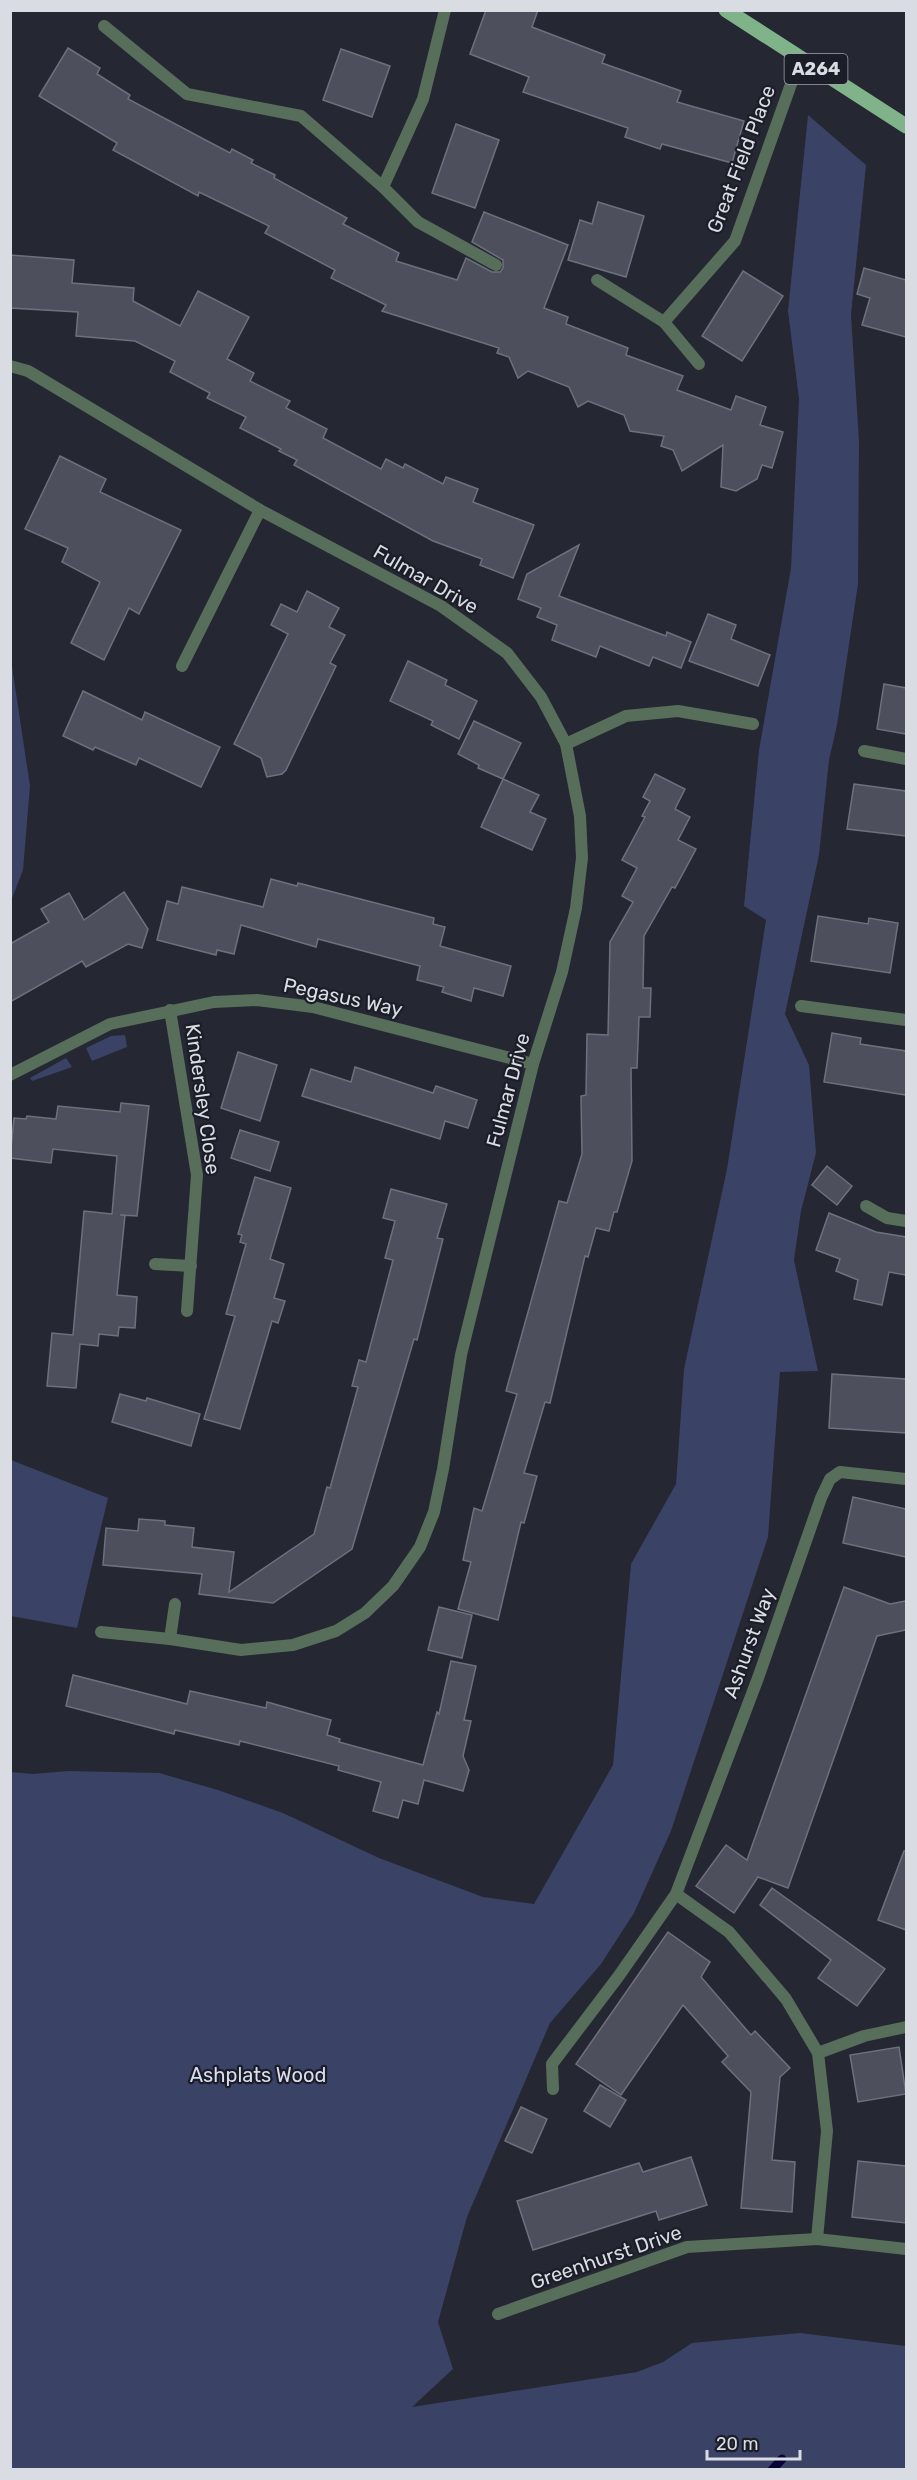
<svg xmlns="http://www.w3.org/2000/svg" width="917" height="2480" font-family="Rubik,sans-serif">
<style>
.green{fill:#3a4266}
.lines{fill:none;stroke-linecap:round;stroke-linejoin:round}
.stream{stroke:#070335;stroke-width:9}
.building{fill:#4d505c;stroke:#6e717d;stroke-width:1.5}
.street{stroke:#566e5a;stroke-width:12}
.primary{stroke:#81b38b;stroke-width:15}
.labels{text-anchor:middle;stroke-width:4.5;stroke-linejoin:round;paint-order:stroke}
.shield{fill:#1b1e28;stroke:#a1a3ab;stroke-width:1.5}
.shield-label{font-size:18px;font-weight:bold;fill:#dadce3}
.street-label{font-size:20px;fill:#dadce3;stroke:#1b1e28}
.park-label{font-size:20px;fill:#d9ddef;stroke:#1b1e28}
</style>
<rect width="100%" height="100%" fill="#252732"/>
<g class="green">
<polygon points="808,115 866,165 851,315 859,441 858,584 837,725 829,760 819,855 785,1014 809,1065 816,1153 801,1211 794,1260 818,1371 780,1372 768,1537 724,1671 671,1831 634,1913 601,1964 550,2023 467,2217 438,2322 453,2369 412,2407 637,2372 663,2362 692,2343 800,2333 906,2346 906,2469 11,2469 11,1772 33,1774 68,1771 159,1773 218,1790 283,1813 379,1858 483,1897 534,1904 613,1765 631,1564 676,1484 684,1369 727,1169 766,920 744,906 759,750 791,568 799,399 788,311"/>
<polygon points="10,653 30,786 23,870 11,901"/>
<polygon points="125,1035 127,1047 92,1061 86,1048 111,1036"/>
<polygon points="66,1058 72,1067 32,1081 30,1078"/>
<polygon points="11,1460 108,1498 77,1628 11,1616"/>
</g>
<g class="lines">
<polyline class="stream" points="772,2470 782,2459"/>
</g>
<g class="building">
<polygon points="486,10 538,10 532,27 605,55 602,63 681,91 677,102 744,121 732,163 662,144 660,149 625,137 628,128 523,92 529,77 470,54"/>
<polygon points="68,48 100,68 97,74 130,95 128,99 230,153 232,149 253,160 251,163 275,175 274,178 347,218 343,224 399,253 396,261 457,280 466,258 492,272 500,272 503,268 503,260 472,242 484,212 568,245 544,308 568,317 566,324 628,348 626,355 683,376 677,390 731,410 736,396 766,407 760,425 783,432 772,468 762,465 757,479 736,491 721,487 723,445 682,471 673,450 661,446 664,436 630,431 624,415 588,401 578,407 569,387 528,371 518,378 509,357 497,353 499,348 382,311 386,305 331,278 335,270 265,233 269,226 199,192 198,196 113,150 117,143 39,96"/>
<polygon points="341,49 390,66 372,117 323,100"/>
<polygon points="456,124 499,140 475,208 432,193"/>
<polygon points="598,202 644,216 626,277 568,260 580,220 592,224"/>
<polygon points="10,255 74,260 72,283 134,288 133,301 180,326 198,291 249,317 227,359 254,373 250,381 290,401 286,408 327,429 323,438 381,469 386,459 403,468 405,464 443,484 446,477 478,489 473,502 534,525 513,578 480,565 482,559 433,541 294,465 297,460 279,451 281,449 240,428 246,417 207,398 210,393 170,372 175,361 135,341 76,336 78,312 10,308"/>
<polygon points="864,268 906,280 906,337 862,325 870,298 857,294"/>
<polygon points="743,271 783,296 742,361 702,336"/>
<polygon points="60,456 106,479 100,492 181,530 139,614 129,608 104,660 71,643 100,582 62,562 68,548 25,529"/>
<polygon points="579,545 559,596 666,636 667,632 691,642 681,668 653,657 649,666 600,646 596,657 552,640 557,625 537,617 541,608 518,599 527,574"/>
<polygon points="307,591 339,608 329,627 345,635 330,663 336,666 286,770 282,774 267,777 261,758 234,744 288,634 271,625 281,604 297,612"/>
<polygon points="708,614 736,625 731,639 770,655 758,686 689,661"/>
<polygon points="408,661 447,680 445,685 477,701 459,739 431,725 433,721 390,701"/>
<polygon points="884,684 906,688 906,734 877,729"/>
<polygon points="83,691 142,720 145,712 220,747 201,787 139,758 136,765 95,747 93,750 63,736"/>
<polygon points="474,721 521,743 503,779 478,768 479,765 458,754"/>
<polygon points="655,774 685,789 675,809 690,817 678,840 696,849 675,888 672,887 644,936 643,988 651,988 650,1017 639,1017 637,1068 631,1068 632,1161 617,1212 614,1212 609,1231 596,1228 588,1257 585,1256 550,1403 545,1402 524,1473 537,1476 524,1523 521,1522 498,1620 458,1609 471,1562 463,1560 474,1508 482,1511 517,1394 506,1391 559,1201 567,1203 582,1154 581,1096 586,1095 587,1034 608,1035 610,942 633,902 622,896 637,868 622,860 645,817 642,816 650,801 643,797"/>
<polygon points="503,779 539,795 530,812 546,819 532,850 481,827"/>
<polygon points="854,784 906,791 906,836 847,829"/>
<polygon points="271,879 297,886 298,883 434,918 433,924 445,927 440,946 511,966 503,996 474,988 471,1001 442,992 444,987 417,980 420,966 318,939 316,947 241,925 234,954 217,950 216,955 157,940 167,901 178,904 182,887 263,907"/>
<polygon points="124,892 148,929 142,948 128,944 86,967 82,961 10,1002 10,944 49,922 41,909 69,893 84,920"/>
<polygon points="818,916 868,924 869,918 898,923 890,973 811,961"/>
<polygon points="832,1033 861,1038 860,1044 906,1051 906,1095 824,1082"/>
<polygon points="238,1052 277,1065 260,1121 221,1108"/>
<polygon points="355,1067 433,1093 436,1086 477,1100 468,1128 445,1121 440,1139 302,1096 311,1069 351,1082"/>
<polygon points="121,1103 149,1106 137,1216 120,1215 125,1215 117,1295 137,1297 135,1328 119,1327 118,1336 99,1334 98,1346 80,1344 76,1388 47,1386 52,1333 73,1335 84,1211 112,1214 117,1156 53,1149 51,1163 10,1158 14,1118 26,1119 27,1116 56,1119 58,1106 120,1112"/>
<polygon points="240,1130 279,1142 270,1171 231,1158"/>
<polygon points="827,1166 852,1186 837,1205 812,1185"/>
<polygon points="255,1177 291,1188 270,1259 284,1264 274,1298 285,1301 278,1323 272,1321 240,1429 204,1419 235,1316 226,1314 246,1244 240,1242 242,1235 238,1234"/>
<polygon points="391,1189 447,1204 437,1238 443,1239 417,1340 414,1339 352,1549 273,1603 199,1594 202,1574 103,1565 106,1528 138,1531 139,1519 165,1521 165,1525 194,1528 192,1547 234,1552 229,1592 314,1534 327,1487 330,1488 358,1387 352,1386 359,1360 366,1362 393,1260 385,1258 395,1221 383,1218"/>
<polygon points="829,1213 876,1232 906,1237 906,1275 889,1272 882,1305 854,1299 858,1280 836,1271 840,1259 816,1250"/>
<polygon points="832,1374 906,1379 906,1433 829,1428"/>
<polygon points="120,1394 146,1401 147,1398 200,1414 191,1446 112,1422"/>
<polygon points="853,1497 906,1509 906,1557 843,1543"/>
<polygon points="844,1587 890,1604 906,1601 906,1630 877,1636 788,1888 758,1877 734,1913 696,1886 726,1845 747,1860"/>
<polygon points="439,1607 472,1615 462,1658 428,1650"/>
<polygon points="451,1661 476,1666 464,1720 471,1721 463,1756 469,1770 463,1791 424,1780 418,1804 403,1800 398,1818 373,1811 381,1782 338,1770 339,1766 240,1741 239,1745 175,1730 174,1734 66,1706 73,1675 187,1704 190,1691 266,1708 267,1702 331,1720 327,1735 340,1739 339,1742 423,1765 437,1712 439,1714"/>
<polygon points="904,1851 906,1851 906,1930 878,1920"/>
<polygon points="772,1888 885,1969 857,2006 818,1978 831,1960 760,1905"/>
<polygon points="668,1932 710,1962 701,1977 751,2035 755,2031 790,2068 780,2077 772,2160 795,2162 792,2212 741,2208 751,2092 722,2062 728,2056 683,2005 621,2095 576,2064"/>
<polygon points="899,2047 906,2094 858,2102 850,2055"/>
<polygon points="600,2085 626,2100 610,2127 584,2111"/>
<polygon points="521,2107 547,2119 532,2153 505,2141"/>
<polygon points="691,2157 707,2205 659,2220 656,2211 533,2250 517,2201 639,2163 643,2172"/>
<polygon points="858,2161 906,2166 906,2223 852,2217"/>
</g>
<g class="lines">
<g class="street">
<polyline points="104,26 187,94 301,116 383,187 418,222 496,265"/>
<polyline points="383,187 423,99 445,10"/>
<polyline points="597,280 664,322 699,364"/>
<polyline points="664,322 735,241 800,59"/>
<polyline points="10,366 28,371 260,510 441,606 507,653 541,697 566,744 580,816 582,858 576,908 562,972 533,1064 461,1355 443,1469 434,1512 420,1547 393,1586 365,1613 336,1631 293,1645 241,1650 170,1639 101,1632"/>
<polyline points="182,666 260,510"/>
<polyline points="566,744 626,716 678,711 753,724"/>
<polyline points="864,751 906,759"/>
<polyline points="801,1006 906,1020"/>
<polyline points="170,1010 197,1175 187,1311"/>
<polyline points="10,1075 110,1024 214,1002 257,1000 313,1007 533,1064"/>
<polyline points="866,1206 887,1218 906,1221"/>
<polyline points="155,1264 191,1266"/>
<polyline points="170,1639 175,1604"/>
<polyline points="676,1894 729,1932 786,1999 818,2053 827,2131 817,2239"/>
<polyline points="818,2053 864,2036 906,2027"/>
<polyline points="553,2089 552,2064 618,1977 676,1894 758,1678 821,1498 830,1479 840,1472 906,1479"/>
<polyline points="498,2314 687,2247 817,2239 906,2249"/>
</g>
<polyline class="primary" points="726,10 906,126"/>
</g>
<g class="labels">
<rect class="shield" x="784.5" y="54" width="63" height="30" rx="4.5"/>
<g class="shield-label">
<text x="816" y="75">A264</text>
</g>
<g class="street-label">
<text transform="translate(741 159) rotate(-69)" y="7">Great Field Place</text>
<text transform="translate(426 579) rotate(30)" y="7">Fulmar Drive</text>
<text transform="translate(343 997) rotate(12)" y="7">Pegasus Way</text>
<text transform="translate(508 1090) rotate(-75)" y="7">Fulmar Drive</text>
<text transform="translate(203 1099) rotate(82)" y="7">Kindersley Close</text>
<text transform="translate(749 1643) rotate(-70)" y="7">Ashurst Way</text>
<text transform="translate(606 2257) rotate(-19)" y="7">Greenhurst Drive</text>
</g>
<g class="park-label">
<text x="258" y="2082">Ashplats Wood</text>
</g>
</g>
<rect width="917" height="2480" fill="none" stroke="#dadce3" stroke-width="24"/>
<path d="M707 2450v9h93v-9" fill="none" stroke="#dadce3" stroke-width="3"/>
<text x="716" y="2450" font-size="18" fill="#dadce3" stroke="#1b1e28" stroke-width="4.5" paint-order="stroke">20 m</text>
</svg>
